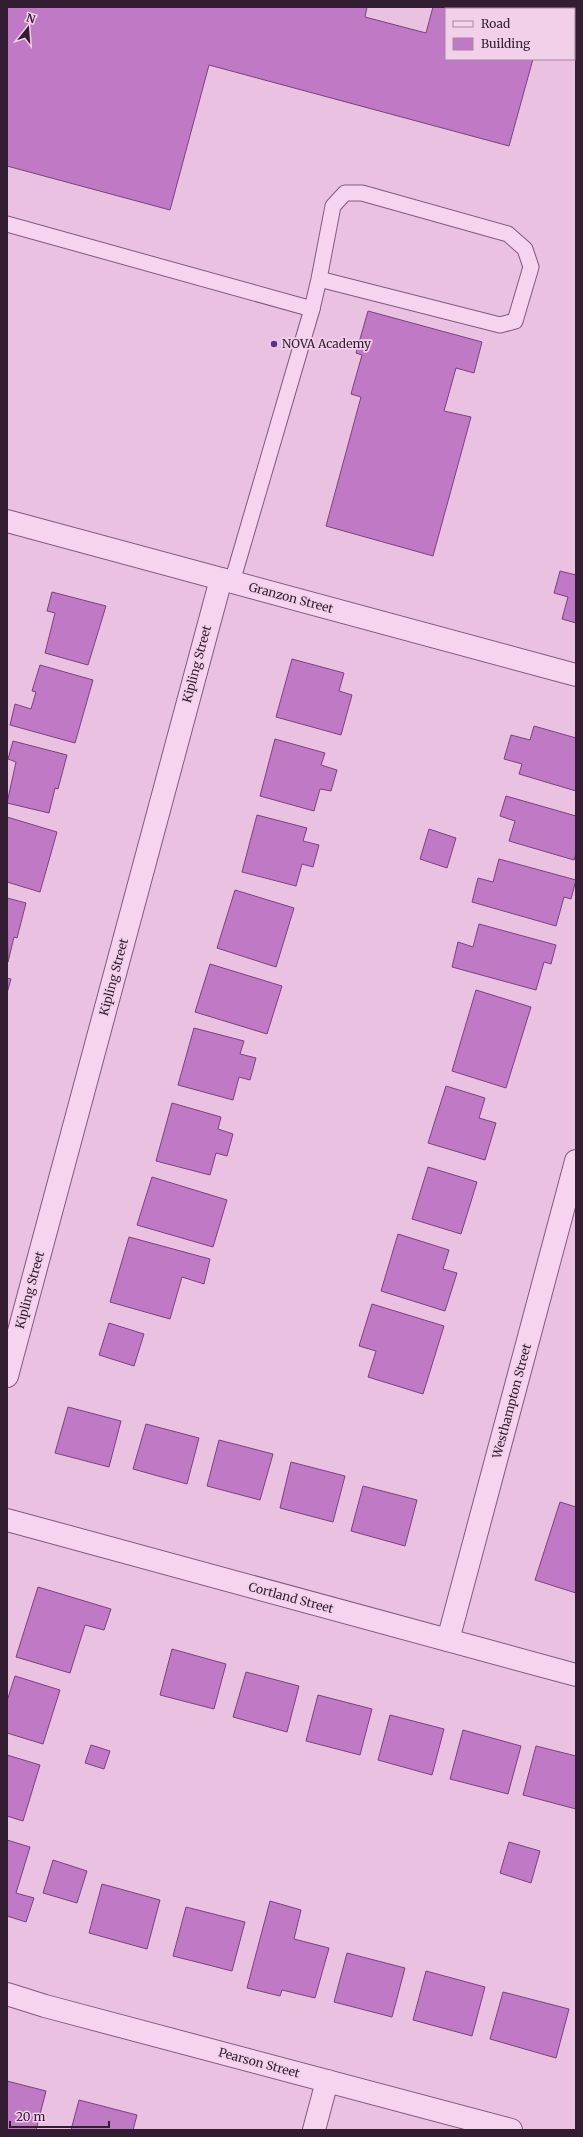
<svg xmlns="http://www.w3.org/2000/svg" width="583" height="2137" font-family="Merriweather,serif">
<style>
.building{fill:#c079c5;stroke:#79427f}
.lines{fill:none;stroke-linecap:round;stroke-linejoin:round}
.service-casing{stroke:#825a80;stroke-width:17}
.minor-casing{stroke:#825a80;stroke-width:24}
.service{stroke:#f6d3ee;stroke-width:15}
.minor{stroke:#f6d3ee;stroke-width:22}
.poi-dot{fill:#5e2f8c;stroke:#f2d0ea;stroke-width:1.5}
.labels{text-anchor:middle;stroke-width:3.5;stroke-linejoin:round;paint-order:stroke}
.poi-label{font-size:12px;fill:#321d32;stroke:#f2d0ea;text-anchor:start}
.street-label{font-size:12px;fill:#321d32;stroke:#f2d0ea}
</style>
<rect width="100%" height="100%" fill="#eac1e1"/>
<g class="building">
<polygon points="7,7 367,7 365,17 426,33 433,7 547,7 546,9 446,9 446,59 533,59 509,146 209,65 170,210 7,166"/>
<polygon points="368,311 482,342 474,373 456,368 444,411 471,417 433,556 326,526 361,397 351,394 362,355 356,353"/>
<polygon points="560,571 576,575 576,623 562,619 568,597 554,593"/>
<polygon points="52,592 106,606 88,665 45,653 55,613 47,611"/>
<polygon points="292,659 344,673 339,691 352,695 341,735 276,717"/>
<polygon points="40,665 93,680 75,743 10,725 15,704 31,709 36,692 32,691"/>
<polygon points="534,726 576,738 576,791 519,774 522,764 504,759 511,735 530,740"/>
<polygon points="275,739 325,753 321,765 337,770 331,791 320,789 314,811 260,796"/>
<polygon points="13,741 67,755 58,789 55,788 49,813 7,803 16,762 8,759"/>
<polygon points="506,796 576,816 576,853 574,860 509,841 515,821 500,816"/>
<polygon points="257,815 307,828 303,841 319,845 313,867 302,864 296,886 242,872"/>
<polygon points="7,817 57,832 40,892 7,882"/>
<polygon points="429,829 456,838 447,868 420,859"/>
<polygon points="499,859 576,880 571,899 564,897 556,926 472,902 478,878 493,882"/>
<polygon points="235,890 294,908 276,967 217,948"/>
<polygon points="7,898 26,903 17,938 14,937 8,962"/>
<polygon points="479,924 556,945 551,964 544,962 536,990 452,967 458,942 473,947"/>
<polygon points="210,964 282,986 267,1034 195,1012"/>
<polygon points="7,978 11,979 7,993"/>
<polygon points="476,990 531,1007 506,1088 452,1071"/>
<polygon points="194,1028 244,1041 240,1054 256,1058 250,1080 239,1077 233,1100 178,1085"/>
<polygon points="446,1086 485,1098 479,1118 496,1123 485,1160 428,1143"/>
<polygon points="172,1103 221,1117 218,1129 233,1134 227,1156 216,1153 210,1175 156,1161"/>
<polygon points="428,1167 477,1182 461,1234 412,1219"/>
<polygon points="152,1177 227,1200 213,1247 137,1225"/>
<polygon points="398,1234 449,1250 443,1269 457,1273 445,1311 381,1291"/>
<polygon points="129,1237 210,1259 204,1284 182,1277 170,1319 110,1302"/>
<polygon points="372,1304 444,1326 423,1394 368,1377 376,1351 359,1346"/>
<polygon points="109,1323 144,1334 134,1366 99,1355"/>
<polygon points="68,1407 121,1421 109,1467 55,1453"/>
<polygon points="146,1424 199,1438 187,1484 133,1469"/>
<polygon points="219,1440 273,1454 260,1500 207,1486"/>
<polygon points="291,1462 345,1476 333,1522 280,1508"/>
<polygon points="363,1486 417,1500 405,1546 351,1531"/>
<polygon points="560,1502 576,1507 576,1593 535,1580"/>
<polygon points="38,1587 111,1609 104,1630 85,1625 70,1673 16,1657"/>
<polygon points="172,1649 226,1664 214,1709 160,1695"/>
<polygon points="246,1672 299,1686 287,1732 233,1717"/>
<polygon points="15,1676 60,1690 43,1744 7,1733 7,1701"/>
<polygon points="318,1695 372,1709 360,1755 306,1741"/>
<polygon points="390,1715 444,1729 432,1775 378,1760"/>
<polygon points="463,1730 521,1746 508,1794 450,1779"/>
<polygon points="91,1745 110,1751 104,1769 85,1763"/>
<polygon points="536,1746 576,1756 576,1809 523,1795"/>
<polygon points="7,1755 40,1765 23,1821 7,1816"/>
<polygon points="7,1840 30,1847 16,1893 34,1898 26,1922 7,1916"/>
<polygon points="509,1842 540,1851 531,1883 500,1873"/>
<polygon points="53,1860 87,1871 77,1903 43,1893"/>
<polygon points="102,1884 160,1900 147,1949 89,1933"/>
<polygon points="270,1901 301,1910 294,1939 329,1948 315,1998 282,1990 280,1996 247,1988"/>
<polygon points="186,1907 245,1922 232,1971 173,1956"/>
<polygon points="347,1953 405,1968 392,2017 334,2002"/>
<polygon points="426,1971 485,1987 472,2036 413,2020"/>
<polygon points="503,1992 569,2009 556,2058 490,2039"/>
<polygon points="7,2081 46,2091 36,2130 7,2130"/>
<polygon points="79,2100 137,2115 133,2130 71,2130"/>
</g>
<g class="lines">
<g class="service-casing">
<g id="service">
<polyline points="7,224 312,309 232,582"/>
<polyline points="312,309 319,279 500,325 515,321 531,267 525,249 508,234 362,193 345,193 333,206 319,279"/>
</g>
</g>
<g class="minor-casing">
<g id="minor">
<polyline points="7,521 576,675"/>
<polyline points="7,1376 221,579"/>
<polyline points="7,1520 576,1675"/>
<polyline points="448,1640 576,1161"/>
<polyline points="7,1994 45,2006 511,2130"/>
<polyline points="314,2130 327,2081"/>
</g>
</g>
<use href="#service" class="service"/>
<use href="#minor" class="minor"/>
</g>
<circle class="poi-dot" cx="274" cy="344" r="4"/>
<g class="labels">
<g class="poi-label">
<text x="282" y="348">NOVA Academy</text>
</g>
<g class="street-label">
<text transform="translate(291 598) rotate(15)" y="4">Granzon Street</text>
<text transform="translate(197 664) rotate(-75)" y="4">Kipling Street</text>
<text transform="translate(114 977) rotate(-75)" y="4">Kipling Street</text>
<text transform="translate(30 1290) rotate(-75)" y="4">Kipling Street</text>
<text transform="translate(512 1401) rotate(-75)" y="4">Westhampton Street</text>
<text transform="translate(291 1598) rotate(15)" y="4">Cortland Street</text>
<text transform="translate(259 2063) rotate(15)" y="4">Pearson Street</text>
</g>
</g>
<rect width="583" height="2137" fill="none" stroke="#321d32" stroke-width="16"/>
<rect x="445" y="8" width="130" height="52" fill="#f2d0ea" stroke="#a588a0"/>
<rect x="453" y="21" width="20" height="6" fill="#f6d3ee" stroke="#a588a0"/>
<text x="481" y="28" font-size="12" fill="#321d32">Road</text>
<rect x="453" y="38" width="20" height="12" fill="#c079c5" stroke="#a588a0"/>
<text x="481" y="48" font-size="12" fill="#321d32">Building</text>
<g transform="translate(28 28) rotate(17)" stroke="#f2d0ea" stroke-width="3" paint-order="stroke">
<path d="M0-3L7 15L0 10L-7 15Z" fill="#321d32"/>
<text y="-6" font-size="11" font-weight="bold" text-anchor="middle" fill="#321d32">N</text>
</g>
<path d="M10 2121v6h99v-6" fill="none" stroke="#321d32" stroke-width="2"/>
<text x="16" y="2121" font-size="12" fill="#321d32" stroke="#f2d0ea" stroke-width="3" paint-order="stroke">20 m</text>
</svg>
